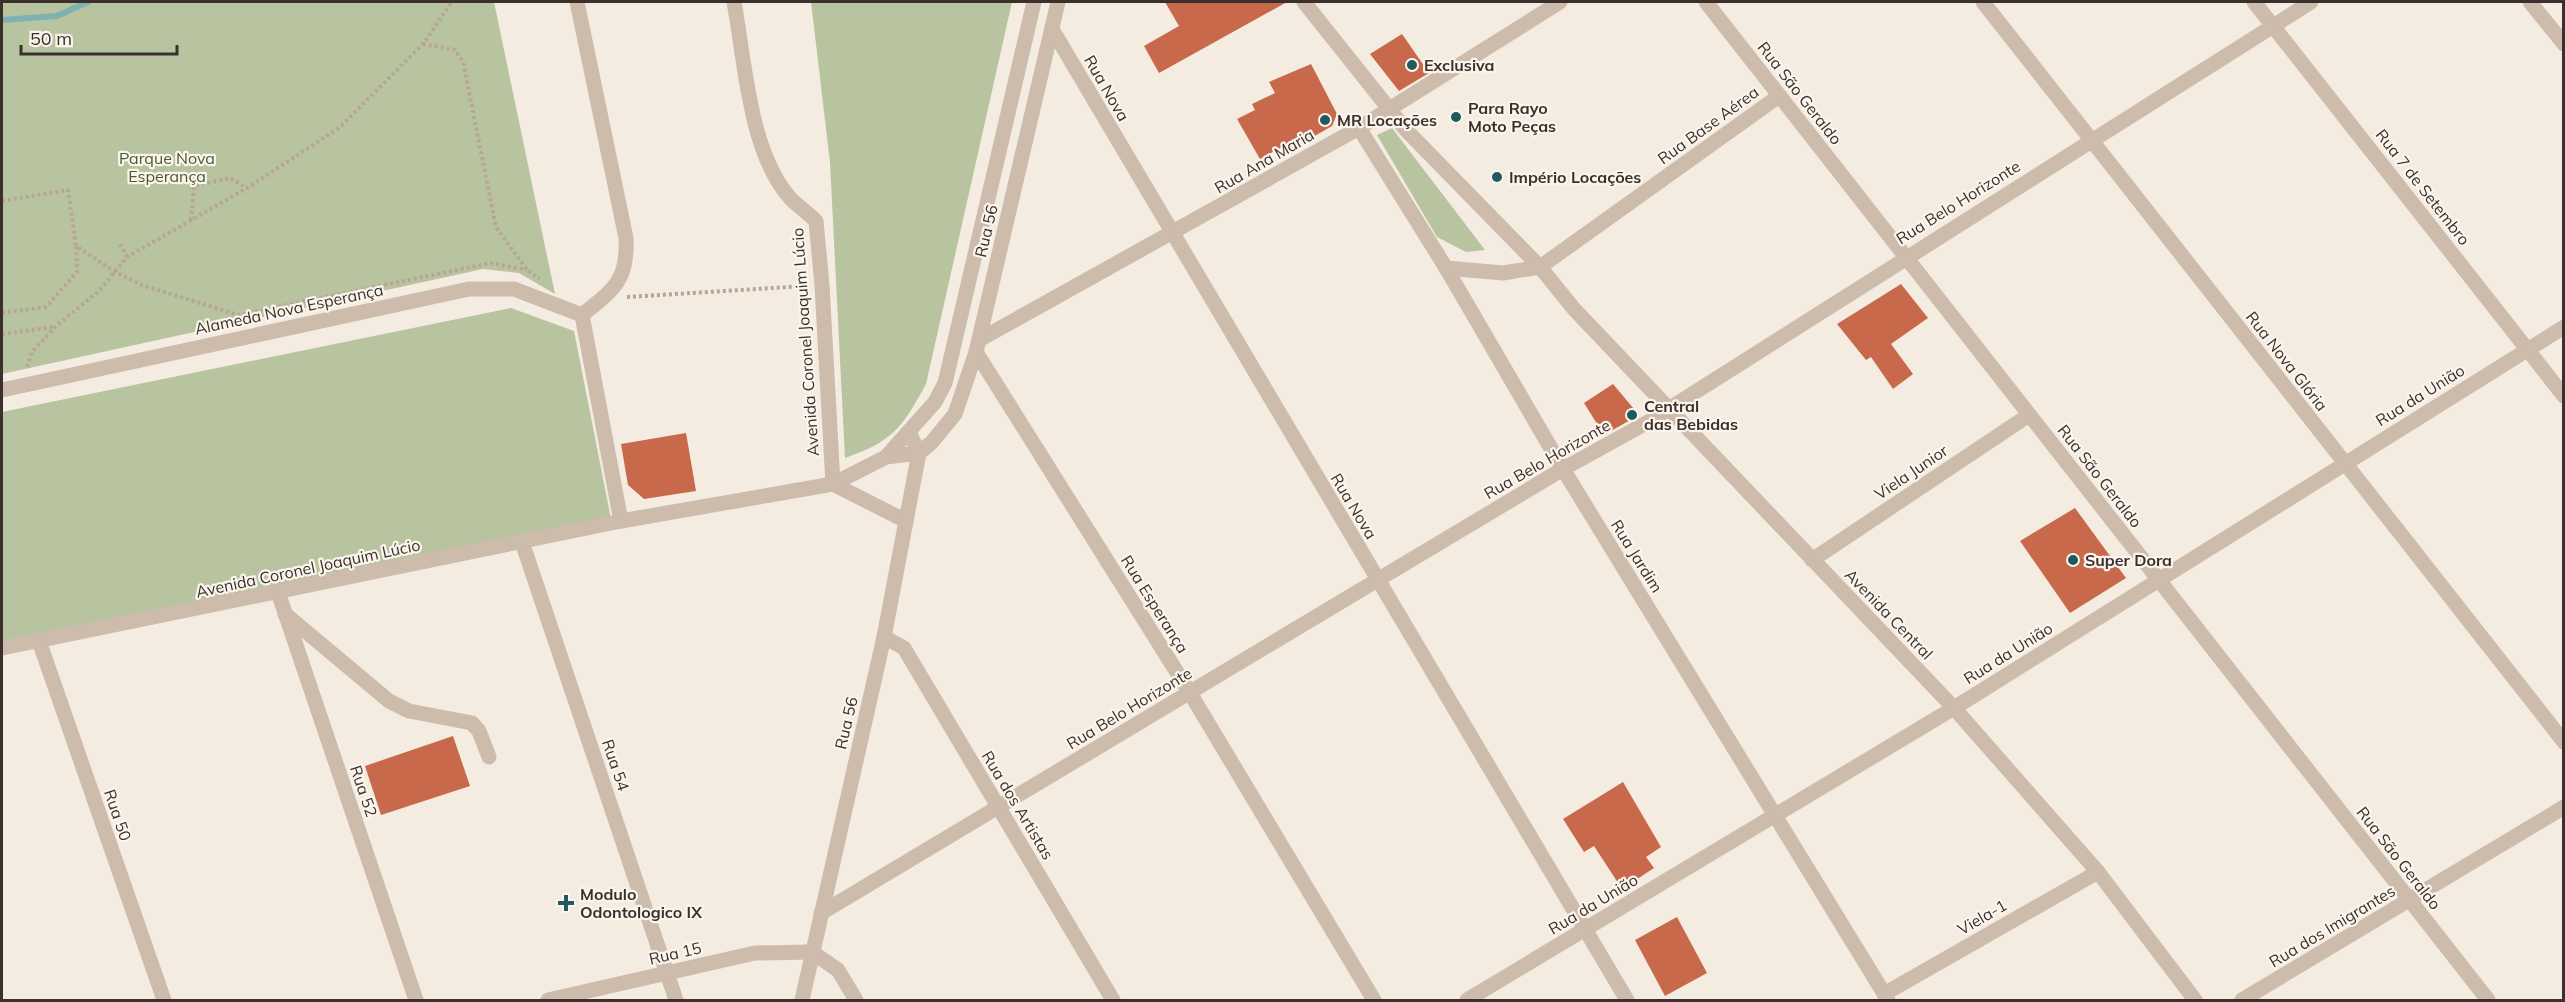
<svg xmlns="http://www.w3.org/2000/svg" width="2565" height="1002" font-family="Mulish,sans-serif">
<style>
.green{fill:#b8c4a0}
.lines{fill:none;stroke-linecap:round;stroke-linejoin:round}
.stream{stroke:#7fb0b2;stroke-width:6}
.building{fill:#c8694b}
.path{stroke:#b9a596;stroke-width:4;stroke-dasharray:3 3;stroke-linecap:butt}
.minor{stroke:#cdbbac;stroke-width:15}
.poi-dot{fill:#1f5a5e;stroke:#fbf5ee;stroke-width:2}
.labels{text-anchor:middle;stroke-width:4.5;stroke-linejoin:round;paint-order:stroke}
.poi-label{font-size:16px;font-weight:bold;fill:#3b302b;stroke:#fbf5ee;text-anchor:start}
.street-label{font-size:16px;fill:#3b302b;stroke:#fbf5ee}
.park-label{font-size:16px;fill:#4a5a2e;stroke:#fbf5ee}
</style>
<rect width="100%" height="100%" fill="#f4ebe1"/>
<g class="green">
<polygon points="2,2 494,2 555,294 519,273 483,269 2,374"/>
<path d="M811 2H1012L926 384C902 428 893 441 845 458L830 162Z"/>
<polygon points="1392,128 1485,250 1466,252 1437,237 1377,135"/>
<polygon points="511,308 574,331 611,519 2,641 2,412"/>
</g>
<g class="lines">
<polyline class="stream" points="2,20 57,16 88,2"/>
</g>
<g class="building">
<polygon points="1165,2 1287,2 1159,73 1144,46 1179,26"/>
<polygon points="1402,34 1429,73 1399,91 1370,54"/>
<polygon points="1311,64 1337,114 1332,126 1292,149 1289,143 1260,159 1237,119 1255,110 1252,104 1275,93 1269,82"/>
<polygon points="1901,284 1928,318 1891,344 1913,374 1893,389 1871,357 1866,360 1837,324"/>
<polygon points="1613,384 1639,415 1604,435 1584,403"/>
<polygon points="686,433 696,491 644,499 628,485 621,444"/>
<polygon points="2075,508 2126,578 2070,613 2020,541"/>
<polygon points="453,736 470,786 381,815 365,766"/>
<polygon points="1623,782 1661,847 1646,857 1654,868 1622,889 1594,846 1584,852 1563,819"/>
<polygon points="1677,917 1707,973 1665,996 1635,940"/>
</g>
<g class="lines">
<g class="path">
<polyline points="423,44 455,50 463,62 496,227 527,270 540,279"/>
<polyline points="2,201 68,190 76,246"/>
<polyline points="191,220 194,186 230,178 247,188"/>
<polyline points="120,244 127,257"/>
<polyline points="627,297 805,286"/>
<polyline points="2,313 46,307 77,272 76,246 115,272 142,285 238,315 491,263 527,270"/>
<polyline points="2,334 54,327"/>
<polyline points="27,367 32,352 55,327 100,290 127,257 247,188 339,128 423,44 452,2"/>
</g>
<g class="minor">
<path d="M577 2 626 238C628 281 614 289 582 315L621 521"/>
<path d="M734 2C745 61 749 153 791 199 799 207 808 213 816 221L822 285 833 484 906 521"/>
<polyline points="1304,2 1406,130 1540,267 1574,309 1954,708 2098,872 2195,1000"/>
<polyline points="1706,2 2488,1000"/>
<polyline points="1983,2 2564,742"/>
<polyline points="2254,2 2564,396"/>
<polyline points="2530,2 2564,44"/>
<polyline points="1052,29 1627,1000"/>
<polyline points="1359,128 1446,268 1563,469 1888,1000"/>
<polyline points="1446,268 1503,273 1540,267 1779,96"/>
<polyline points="979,340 1359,128 1560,2"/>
<polyline points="976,352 1190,693 1374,1000"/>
<polyline points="2,390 469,289 514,289 582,315"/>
<polyline points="919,453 932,442 955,414 976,352 1058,2"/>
<polyline points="886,457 935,402 945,383 1034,2"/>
<polyline points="522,542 676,1000"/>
<polyline points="1812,560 2029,415"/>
<polyline points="278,592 416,1000"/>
<polyline points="285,614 389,701 409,711 472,723 479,731 489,757"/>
<polyline points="884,637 904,648 1113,1000"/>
<polyline points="39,641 164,1000"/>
<polyline points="2,648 621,521 833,484 886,457 919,453"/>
<polyline points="821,913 1563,469 1648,422 2311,2"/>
<polyline points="812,952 838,970 856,1000"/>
<polyline points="1884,994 2098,872"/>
<polyline points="548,1000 755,953 812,952"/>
<polyline points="802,1000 884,637 906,521 919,453 909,432"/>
<polyline points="1467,1000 1954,708 2564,327"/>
<polyline points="2242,1000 2564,807"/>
</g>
</g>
<g class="poi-dot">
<circle cx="1412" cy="65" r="6"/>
<circle cx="1456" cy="117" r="6"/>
<circle cx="1325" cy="120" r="6"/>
<circle cx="1497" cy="177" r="6"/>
<circle cx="1632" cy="415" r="6"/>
<circle cx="2073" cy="560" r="6"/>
<path d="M563 894h6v6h6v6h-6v6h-6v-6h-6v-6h6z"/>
</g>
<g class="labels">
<g class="poi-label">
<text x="1424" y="71">Exclusiva</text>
<text x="1468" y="114">Para Rayo<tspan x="1468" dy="18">Moto Peças</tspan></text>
<text x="1337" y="126">MR Locações</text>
<text x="1509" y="183">Império Locações</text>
<text x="1644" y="412">Central<tspan x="1644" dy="18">das Bebidas</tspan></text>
<text x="2085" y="566">Super Dora</text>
<text x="580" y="900">Modulo<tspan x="580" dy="18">Odontologico IX</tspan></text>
</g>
<g class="street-label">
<text transform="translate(1107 88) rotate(60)" y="6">Rua Nova</text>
<text transform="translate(1800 93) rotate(52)" y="6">Rua São Geraldo</text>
<text transform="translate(1708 125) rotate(-36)" y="6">Rua Base Aérea</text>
<text transform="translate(1264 161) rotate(-30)" y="6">Rua Ana Maria</text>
<text transform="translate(2423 187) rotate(52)" y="6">Rua 7 de Setembro</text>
<text transform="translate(1958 202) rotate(-32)" y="6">Rua Belo Horizonte</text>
<text transform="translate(986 231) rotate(-77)" y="6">Rua 56</text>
<text transform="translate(289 309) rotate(-12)" y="6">Alameda Nova Esperança</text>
<text transform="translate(805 342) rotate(-94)" y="6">Avenida Coronel Joaquim Lúcio</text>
<text transform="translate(2287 361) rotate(52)" y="6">Rua Nova Glória</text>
<text transform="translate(2420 395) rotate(-32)" y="6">Rua da União</text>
<text transform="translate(1547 459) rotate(-30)" y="6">Rua Belo Horizonte</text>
<text transform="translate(1911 472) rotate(-34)" y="6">Viela Junior</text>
<text transform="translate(2100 476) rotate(52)" y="6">Rua São Geraldo</text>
<text transform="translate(1354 506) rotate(59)" y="6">Rua Nova</text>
<text transform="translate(1637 556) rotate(58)" y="6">Rua Jardim</text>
<text transform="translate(308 568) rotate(-12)" y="6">Avenida Coronel Joaquim Lúcio</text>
<text transform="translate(1155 604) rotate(58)" y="6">Rua Esperança</text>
<text transform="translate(1889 614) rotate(46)" y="6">Avenida Central</text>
<text transform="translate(2008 653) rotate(-32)" y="6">Rua da União</text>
<text transform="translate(1129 708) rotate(-31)" y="6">Rua Belo Horizonte</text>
<text transform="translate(846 723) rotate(-77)" y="6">Rua 56</text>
<text transform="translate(616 765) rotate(71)" y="6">Rua 54</text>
<text transform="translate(364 791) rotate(71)" y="6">Rua 52</text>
<text transform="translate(1018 805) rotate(59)" y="6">Rua dos Artistas</text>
<text transform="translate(118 815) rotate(71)" y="6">Rua 50</text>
<text transform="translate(2399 858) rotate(52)" y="6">Rua São Geraldo</text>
<text transform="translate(1593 904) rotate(-31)" y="6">Rua da União</text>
<text transform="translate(1982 917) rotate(-30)" y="6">Viela-1</text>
<text transform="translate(2332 926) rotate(-31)" y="6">Rua dos Imigrantes</text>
<text transform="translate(675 953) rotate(-13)" y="6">Rua 15</text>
</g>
<g class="park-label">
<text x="167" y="164">Parque Nova<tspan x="167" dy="18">Esperança</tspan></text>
</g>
</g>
<rect width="2565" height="1002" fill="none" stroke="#3b302b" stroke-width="6"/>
<path d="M21 45v9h156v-9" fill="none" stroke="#3b302b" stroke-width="3"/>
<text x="30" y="45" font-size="18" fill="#3b302b" stroke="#fbf5ee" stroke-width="4.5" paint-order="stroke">50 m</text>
</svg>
